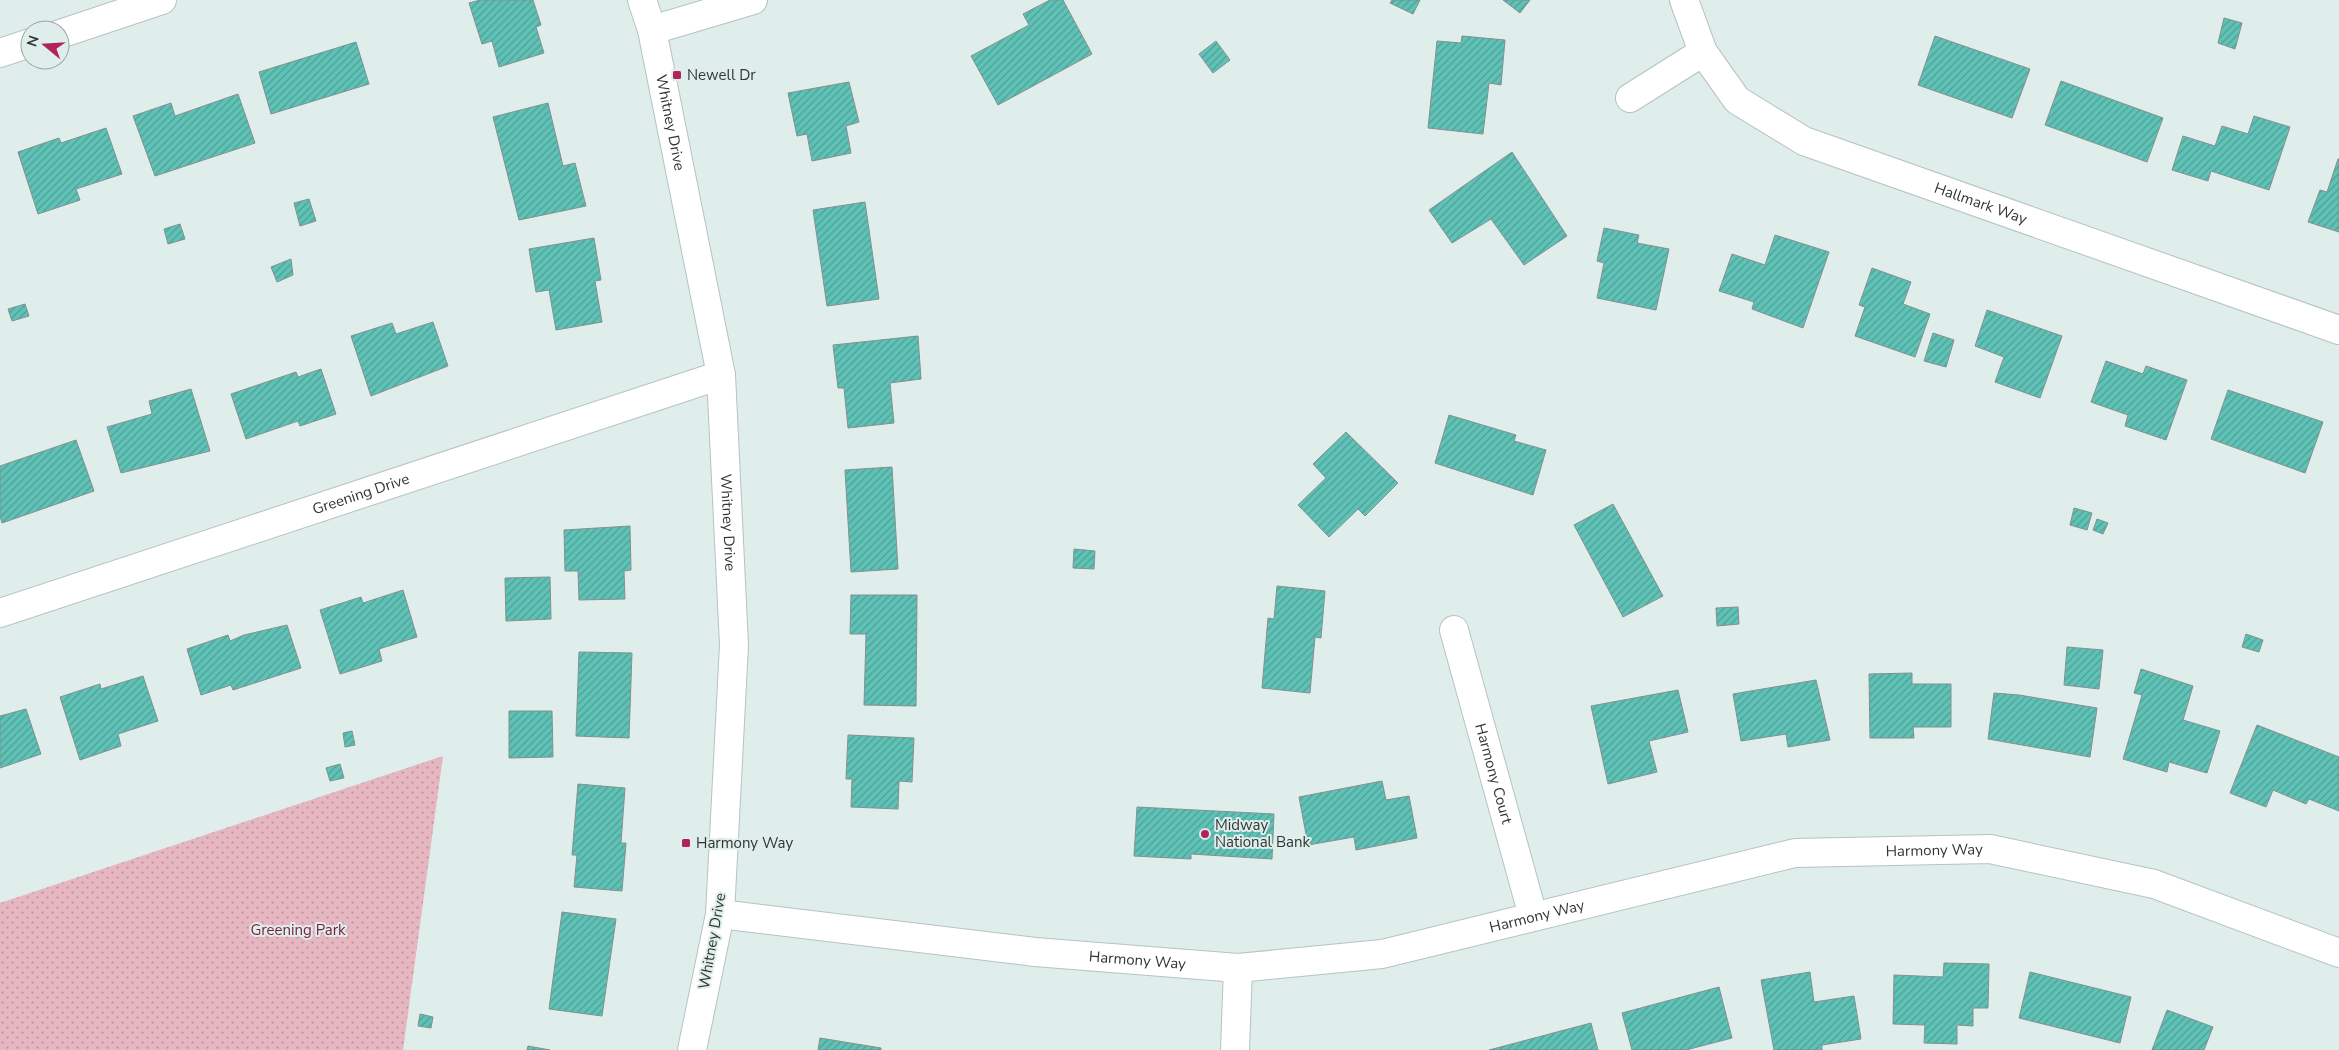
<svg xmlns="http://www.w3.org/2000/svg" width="2339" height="1050" font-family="'Nunito Sans',sans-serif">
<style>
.park{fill:url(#park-dots)}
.building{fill:url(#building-hatch);stroke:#84908e}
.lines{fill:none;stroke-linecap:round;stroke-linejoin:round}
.minor-casing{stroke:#b6c3c1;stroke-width:30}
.tertiary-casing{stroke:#b6c3c1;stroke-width:30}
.minor{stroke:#fff;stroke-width:28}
.tertiary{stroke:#fff;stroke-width:28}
.poi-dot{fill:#b1235c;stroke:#dfedeb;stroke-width:2}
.labels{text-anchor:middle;stroke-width:4;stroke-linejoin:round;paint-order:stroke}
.poi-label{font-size:15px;fill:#313635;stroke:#dfedeb;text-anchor:start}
.street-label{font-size:15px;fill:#313635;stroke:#dfedeb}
.park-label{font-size:15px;fill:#771f3f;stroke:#dfedeb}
</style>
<defs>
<pattern id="park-dots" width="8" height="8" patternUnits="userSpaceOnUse" patternTransform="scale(1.25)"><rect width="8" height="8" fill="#e6b6c1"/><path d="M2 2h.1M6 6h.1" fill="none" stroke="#bb959e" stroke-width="1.8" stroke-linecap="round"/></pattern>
<pattern id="building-hatch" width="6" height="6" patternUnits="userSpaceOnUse" patternTransform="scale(1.25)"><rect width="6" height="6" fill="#5fc2b6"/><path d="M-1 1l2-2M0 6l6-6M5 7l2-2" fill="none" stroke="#4f9e95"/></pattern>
</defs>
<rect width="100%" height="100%" fill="#dfedeb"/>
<polygon class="park" points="443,756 403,1050 0,1050 0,903"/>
<g class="building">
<polygon points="480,0 533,0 541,25 536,27 544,53 499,67 492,41 482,44 469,3"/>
<polygon points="1050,0 1063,0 1092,54 998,105 971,56 1029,25 1023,14"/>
<polygon points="1392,0 1420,0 1413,14 1390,3"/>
<polygon points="1503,0 1530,0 1520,13"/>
<polygon points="2224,18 2242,23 2235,49 2218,43"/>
<polygon points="1462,36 1505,40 1501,85 1489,83 1483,134 1428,128 1437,41 1461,43"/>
<polygon points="1935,36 2030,69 2012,118 1918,85"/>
<polygon points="1216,41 1230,60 1213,73 1199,54"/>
<polygon points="356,42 369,84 271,114 259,72"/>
<polygon points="2061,81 2163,118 2147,162 2045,125"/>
<polygon points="849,82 859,122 846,126 851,153 812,161 807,134 797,136 788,93"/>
<polygon points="238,94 255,143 155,176 133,116 171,103 175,116"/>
<polygon points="548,103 563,166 575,163 586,206 519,220 493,117"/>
<polygon points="2254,116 2290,127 2269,190 2211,171 2208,181 2172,170 2183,136 2215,146 2222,126 2248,134"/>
<polygon points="106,128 122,174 76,189 80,200 38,214 18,152 59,138 61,143"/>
<polygon points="1512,152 1567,236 1524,265 1491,219 1452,243 1429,210"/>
<polygon points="2338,159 2339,159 2339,232 2308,222 2320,190 2327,192"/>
<polygon points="309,199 316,221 300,226 294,203"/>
<polygon points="865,202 879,299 827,306 813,210"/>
<polygon points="180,224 185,239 168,244 164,229"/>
<polygon points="1604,228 1639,235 1637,243 1669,249 1656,310 1597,298 1604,263 1597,261"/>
<polygon points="1775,235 1829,252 1803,328 1752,309 1754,302 1719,291 1732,254 1765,265"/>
<polygon points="594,238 601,280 595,281 602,322 556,330 549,290 536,292 529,249"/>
<polygon points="291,259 293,275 277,282 271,267"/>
<polygon points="1872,268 1911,282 1903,304 1930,314 1915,357 1855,336 1865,307 1859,305"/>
<polygon points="25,304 29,316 12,321 8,309"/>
<polygon points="1987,310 2062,336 2040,398 1995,382 2004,357 1975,346"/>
<polygon points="433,322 448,366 371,396 351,336 392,323 396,334"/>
<polygon points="1933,333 1954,340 1946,367 1924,361"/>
<polygon points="918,336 921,379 890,383 894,423 848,428 844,388 838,388 833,345"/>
<polygon points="2106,361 2143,374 2146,366 2187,380 2166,440 2125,426 2128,415 2091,402"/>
<polygon points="321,369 336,414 300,426 298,421 246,439 231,394 296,372 298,377"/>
<polygon points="191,389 210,451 121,473 107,427 152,414 149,401"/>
<polygon points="2228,390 2323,422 2305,473 2211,439"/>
<polygon points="1449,415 1516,435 1514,441 1546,450 1533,495 1435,463"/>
<polygon points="1346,432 1398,483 1365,516 1358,509 1329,537 1298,505 1326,478 1313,464"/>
<polygon points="76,440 94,491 2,523 0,516 0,466"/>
<polygon points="892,467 898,569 851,572 845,470"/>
<polygon points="1613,504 1663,596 1623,617 1574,525"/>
<polygon points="2074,508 2092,513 2087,530 2070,525"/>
<polygon points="2097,519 2108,523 2103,534 2093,530"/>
<polygon points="630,526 631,570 624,571 625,599 579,600 578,571 565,571 564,530"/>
<polygon points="1074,549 1095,551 1094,569 1073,568"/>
<polygon points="550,577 551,619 506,621 505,578"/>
<polygon points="1277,586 1325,591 1321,638 1315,637 1310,693 1262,688 1268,618 1274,619"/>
<polygon points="403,590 417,637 379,649 382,661 340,674 320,610 361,597 363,603"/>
<polygon points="851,595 917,595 916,706 864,705 866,634 850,634"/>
<polygon points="1738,607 1739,624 1717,626 1716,608"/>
<polygon points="287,625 301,668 233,690 231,685 201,695 187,649 228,635 230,641 244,635"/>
<polygon points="2246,634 2263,640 2259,652 2242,647"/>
<polygon points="2067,647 2103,650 2099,689 2064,685"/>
<polygon points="579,652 632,653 629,738 576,736"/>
<polygon points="2141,669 2193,686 2183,720 2220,731 2207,773 2169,762 2167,772 2123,759 2142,695 2134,693"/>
<polygon points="1912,673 1912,684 1951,684 1951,727 1913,727 1914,738 1870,738 1869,674"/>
<polygon points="143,676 158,721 118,734 121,746 80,760 60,697 100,684 101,689"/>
<polygon points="1816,680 1830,740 1788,747 1786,734 1741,741 1733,694"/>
<polygon points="1678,690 1688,732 1649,741 1657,772 1608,784 1591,706"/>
<polygon points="1994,693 2019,695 2097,708 2090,757 1988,739"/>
<polygon points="26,709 41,754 0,768 0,716"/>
<polygon points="509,711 552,711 553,757 509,758"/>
<polygon points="2257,725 2339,757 2339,811 2309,799 2306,804 2273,790 2266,807 2230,793"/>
<polygon points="352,731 355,745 345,747 343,733"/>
<polygon points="848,735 914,738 912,782 899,781 898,809 851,807 852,779 846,779"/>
<polygon points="340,764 344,778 330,781 326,768"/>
<polygon points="1382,781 1386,800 1409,796 1417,838 1356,850 1354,837 1308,845 1299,797"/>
<polygon points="578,784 625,788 621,843 626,843 622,891 574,887 577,855 572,855"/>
<polygon points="1137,807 1274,814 1272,859 1191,854 1191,859 1134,856"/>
<polygon points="562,912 616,919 602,1016 549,1009"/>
<polygon points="1944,963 1989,964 1988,1008 1973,1008 1973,1026 1957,1025 1957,1044 1924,1043 1925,1025 1893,1024 1894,975 1943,977"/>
<polygon points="1810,972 1814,1002 1854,996 1861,1039 1822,1045 1822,1050 1774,1050 1761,980"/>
<polygon points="2030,972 2131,997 2120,1043 2019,1018"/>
<polygon points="1719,987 1732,1038 1686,1050 1632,1050 1622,1013"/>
<polygon points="2167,1010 2213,1027 2204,1050 2152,1050"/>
<polygon points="420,1014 433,1017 431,1028 418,1026"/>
<polygon points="1591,1023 1598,1050 1489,1050"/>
<polygon points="820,1038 881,1048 881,1050 818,1050"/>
<polygon points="528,1046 550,1050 527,1050"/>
</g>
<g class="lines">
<g class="minor-casing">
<g id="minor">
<path id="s1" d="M1684 0 1703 52 1737 100 1804 141 2339 330"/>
<polyline points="652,30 753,0"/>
<polyline points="60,34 162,0"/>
<polyline points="0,53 30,43"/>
<polyline points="1630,98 1703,52"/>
<path id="s2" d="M0 613 721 375"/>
<path id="s3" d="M1454 630 1533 916"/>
<path id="s4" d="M720 914 1035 952 1238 968 1382 954 1795 853 1990 849 2154 884 2339 953"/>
<polyline points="1235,1050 1238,968"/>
</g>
</g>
<g class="tertiary-casing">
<g id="tertiary">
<path id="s5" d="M642 0 652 30 721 375 734 645 720 914 692 1050"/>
</g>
</g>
<use href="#minor" class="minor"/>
<use href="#tertiary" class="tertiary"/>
</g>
<g class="poi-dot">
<rect x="672" y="70" width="10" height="10" rx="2.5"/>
<circle cx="1205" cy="834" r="5"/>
<rect x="681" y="838" width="10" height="10" rx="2.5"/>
</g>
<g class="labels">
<g class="poi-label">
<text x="687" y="80">Newell Dr</text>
<text x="1215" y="830">Midway<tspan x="1215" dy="17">National Bank</tspan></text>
<text x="696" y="848">Harmony Way</text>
</g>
<g class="street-label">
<text dy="5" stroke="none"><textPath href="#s5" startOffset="126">Whitney Drive</textPath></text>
<text dy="5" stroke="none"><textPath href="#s1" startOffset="380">Hallmark Way</textPath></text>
<text dy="5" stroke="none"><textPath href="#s2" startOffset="380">Greening Drive</textPath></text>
<text dy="5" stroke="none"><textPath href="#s5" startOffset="531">Whitney Drive</textPath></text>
<text dy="5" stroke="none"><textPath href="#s3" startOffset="149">Harmony Court</textPath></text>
<text dy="5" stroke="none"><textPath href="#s4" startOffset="1230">Harmony Way</textPath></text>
<text dy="5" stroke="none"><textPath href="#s4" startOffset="825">Harmony Way</textPath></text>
<text transform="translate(712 941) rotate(-80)" y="5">Whitney Drive</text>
<text dy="5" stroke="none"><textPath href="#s4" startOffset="420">Harmony Way</textPath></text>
</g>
<g class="park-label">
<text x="298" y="935">Greening Park</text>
</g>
</g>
<g transform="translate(45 45) rotate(288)"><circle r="24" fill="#dfedeb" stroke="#99a4a2"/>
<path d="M0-4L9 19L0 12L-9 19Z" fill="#b1235c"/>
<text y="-8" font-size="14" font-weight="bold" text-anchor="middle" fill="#313635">N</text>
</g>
</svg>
